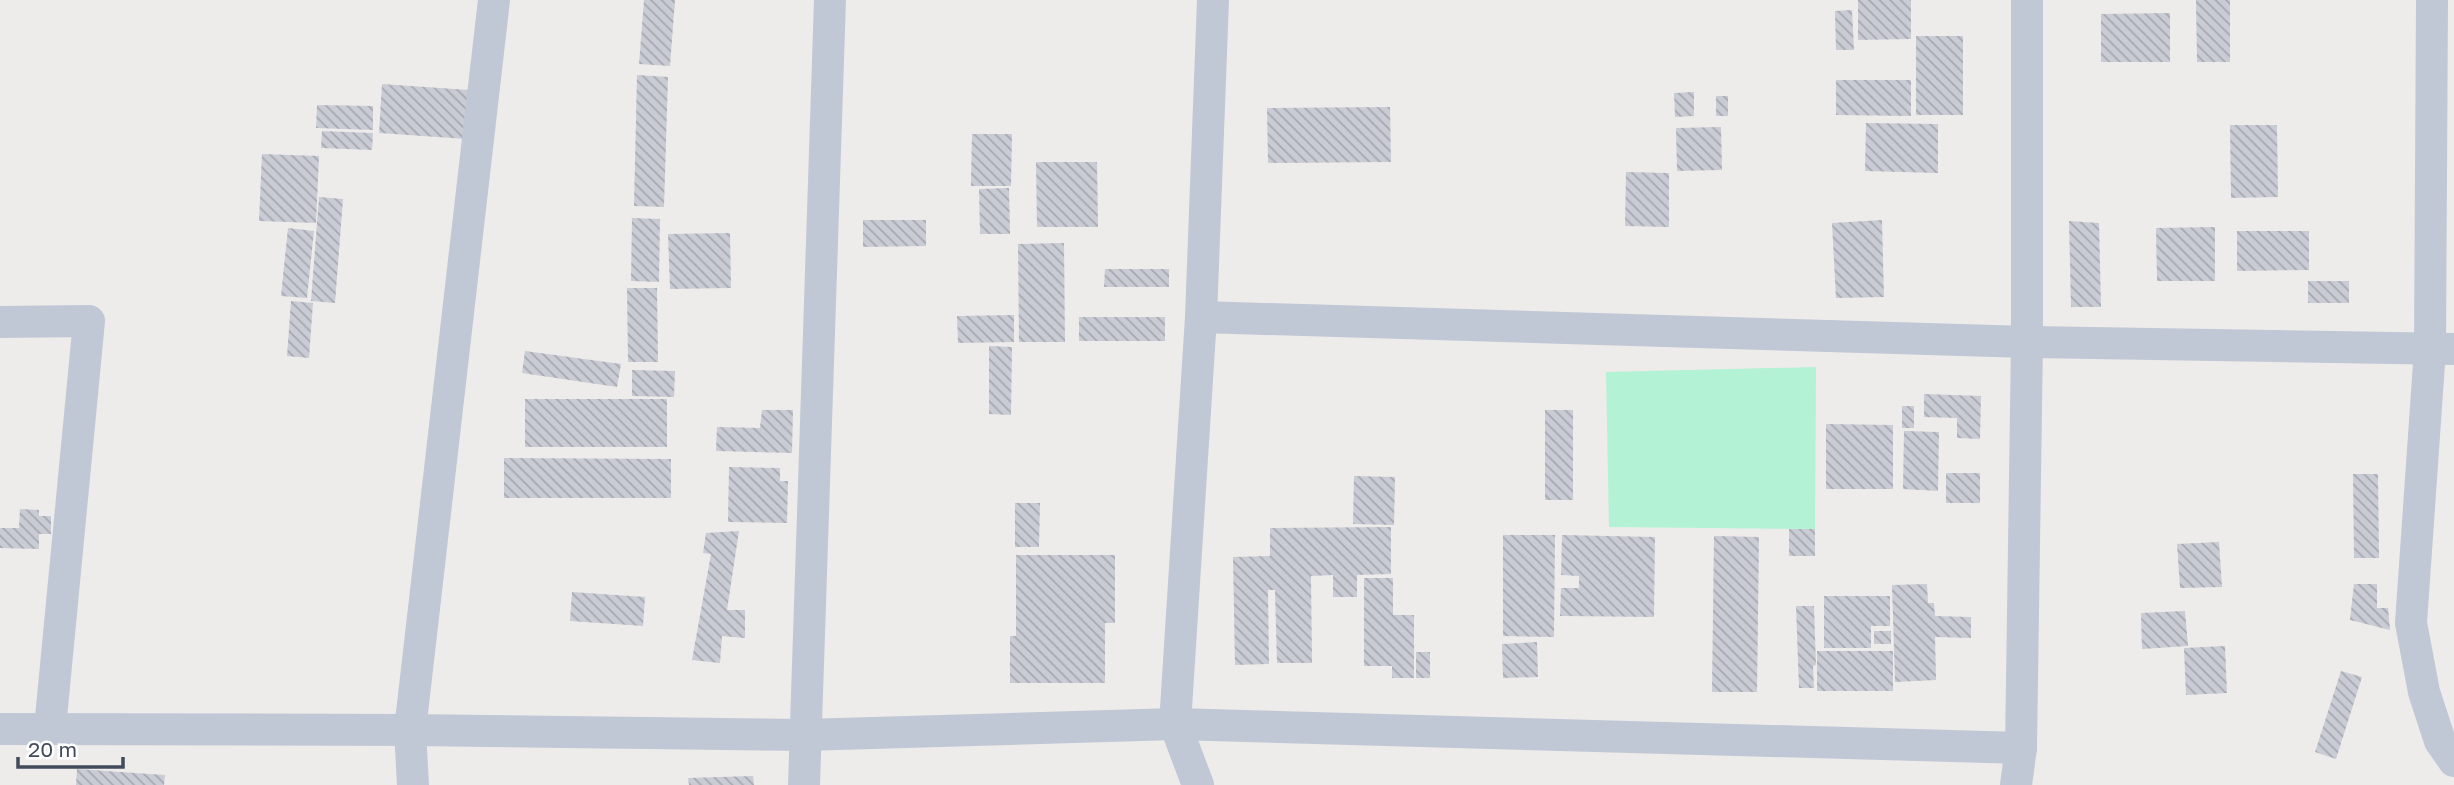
<svg xmlns="http://www.w3.org/2000/svg" width="2454" height="785" font-family="'Golos Text',sans-serif">
<style>
.green{fill:#b3f2d4}
.building{fill:url(#building-back-hatch)}
.lines{fill:none;stroke-linecap:round;stroke-linejoin:round}
.minor{stroke:#c0c8d5;stroke-width:32}
</style>
<defs>
<pattern id="building-back-hatch" width="6" height="6" patternUnits="userSpaceOnUse" patternTransform="scale(1.75)"><rect width="6" height="6" fill="#c9ccd4"/><path d="M-1 5l2 2M0 0l6 6M5-1l2 2" fill="none" stroke="#a5a8af"/></pattern>
</defs>
<rect width="100%" height="100%" fill="#eeebeb"/>
<polygon class="green" points="1816,367 1815,529 1609,527 1606,372"/>
<g class="building">
<polygon points="644,0 675,0 670,66 639,64"/>
<polygon points="1858,0 1911,0 1911,39 1858,40"/>
<polygon points="2196,0 2230,0 2230,62 2197,62"/>
<polygon points="1852,10 1854,50 1836,50 1835,11"/>
<polygon points="2170,13 2170,62 2101,62 2101,14"/>
<rect x="1916" y="36" width="47" height="79"/>
<polygon points="637,75 668,77 664,207 634,206"/>
<polygon points="1836,80 1911,80 1911,116 1836,115"/>
<polygon points="382,84 469,90 466,139 379,133"/>
<polygon points="1694,92 1694,116 1675,117 1674,93"/>
<rect x="1716" y="96" width="12" height="20"/>
<polygon points="317,105 373,106 373,130 316,128"/>
<polygon points="1390,107 1391,162 1268,163 1267,108"/>
<polygon points="1866,123 1938,124 1938,173 1865,171"/>
<polygon points="2230,125 2277,125 2278,197 2231,198"/>
<polygon points="1721,127 1722,170 1677,171 1676,128"/>
<polygon points="322,131 373,133 372,150 321,148"/>
<polygon points="972,134 1012,134 1011,186 971,186"/>
<polygon points="262,154 319,156 316,223 259,221"/>
<polygon points="1036,162 1097,162 1098,227 1037,227"/>
<polygon points="1626,172 1669,173 1669,227 1625,226"/>
<polygon points="1009,188 1010,234 980,234 979,189"/>
<polygon points="319,197 343,199 335,303 311,301"/>
<polygon points="632,218 660,219 659,282 631,281"/>
<polygon points="863,220 926,220 926,246 863,247"/>
<polygon points="1882,220 1884,297 1836,298 1832,223"/>
<polygon points="2069,221 2099,223 2101,307 2071,307"/>
<polygon points="2215,227 2215,281 2157,281 2156,228"/>
<polygon points="288,228 314,231 307,298 281,296"/>
<polygon points="2237,231 2309,231 2309,270 2237,271"/>
<polygon points="730,233 731,288 670,289 668,234"/>
<polygon points="1064,243 1065,342 1019,342 1018,244"/>
<polygon points="1105,269 1169,269 1169,287 1104,287"/>
<rect x="2308" y="281" width="41" height="22"/>
<polygon points="627,288 657,288 658,362 628,362"/>
<polygon points="291,301 313,303 309,358 287,356"/>
<polygon points="1014,315 1014,342 958,343 957,316"/>
<rect x="1079" y="317" width="86" height="24"/>
<polygon points="989,346 1012,347 1011,415 989,414"/>
<polygon points="525,351 621,364 617,387 522,373"/>
<polygon points="632,370 675,371 674,397 632,396"/>
<polygon points="1924,394 1981,396 1980,439 1957,438 1957,418 1924,417"/>
<rect x="525" y="399" width="142" height="48"/>
<rect x="1902" y="406" width="12" height="22"/>
<polygon points="762,410 793,410 792,453 716,451 717,427 760,428"/>
<rect x="1545" y="410" width="28" height="90"/>
<polygon points="1826,424 1893,425 1893,489 1826,489"/>
<polygon points="1904,431 1939,432 1938,491 1903,489"/>
<polygon points="504,458 671,459 671,498 504,498"/>
<polygon points="729,467 780,468 780,481 788,481 787,523 728,522"/>
<rect x="1946" y="473" width="34" height="30"/>
<polygon points="2353,474 2378,474 2379,558 2354,558"/>
<polygon points="1354,476 1395,477 1394,525 1353,524"/>
<polygon points="1015,503 1040,503 1039,547 1015,547"/>
<polygon points="20,509 39,510 39,516 51,516 51,534 39,534 39,549 0,548 0,528 19,528"/>
<polygon points="1391,527 1391,574 1357,575 1357,597 1333,597 1333,575 1311,576 1312,663 1277,663 1275,590 1268,590 1269,664 1235,665 1233,557 1270,556 1270,528"/>
<rect x="1789" y="529" width="26" height="27"/>
<polygon points="739,531 727,610 745,610 745,638 722,636 720,663 692,660 711,554 703,553 706,533"/>
<polygon points="1503,535 1555,535 1554,637 1503,636"/>
<polygon points="1562,535 1655,537 1654,617 1560,616 1561,588 1579,588 1579,576 1561,575"/>
<polygon points="1714,536 1759,537 1757,692 1712,692"/>
<polygon points="2219,542 2222,587 2180,588 2177,544"/>
<polygon points="1016,555 1115,555 1115,623 1105,623 1105,683 1010,683 1010,636 1016,636"/>
<polygon points="1364,578 1393,578 1393,615 1414,615 1414,678 1392,678 1392,666 1364,666"/>
<polygon points="1927,584 1928,603 1934,603 1935,616 1971,617 1971,638 1935,637 1936,680 1895,682 1892,585"/>
<polygon points="2354,584 2377,584 2377,608 2388,608 2390,630 2350,620"/>
<polygon points="572,592 645,597 643,626 570,621"/>
<polygon points="1824,596 1890,596 1890,626 1871,626 1871,648 1824,648"/>
<polygon points="1796,606 1814,606 1816,665 1813,666 1814,688 1799,688"/>
<polygon points="2185,611 2188,646 2142,649 2141,613"/>
<rect x="1874" y="631" width="17" height="13"/>
<polygon points="1537,642 1538,677 1503,678 1502,644"/>
<polygon points="2225,646 2227,693 2186,695 2184,648"/>
<rect x="1817" y="651" width="76" height="40"/>
<rect x="1416" y="652" width="14" height="26"/>
<polygon points="2341,671 2362,677 2336,759 2315,752"/>
<polygon points="77,769 165,775 164,785 76,785"/>
<polygon points="753,776 754,785 689,785 688,778"/>
</g>
<g class="lines">
<g class="minor">
<polyline points="2432,0 2430,349 2411,623 2424,692 2440,741 2454,761"/>
<polyline points="1201,317 2027,342 2454,349"/>
<polyline points="0,322 89,321 50,728"/>
<polyline points="0,729 410,730 804,735 1175,724 2021,748"/>
<polyline points="413,785 410,730 494,0"/>
<polyline points="804,785 830,0"/>
<polyline points="1198,785 1175,724 1201,317 1213,0"/>
<polyline points="2016,785 2021,748 2027,342 2027,0"/>
</g>
</g>
<path d="M18 757v10h105v-10" fill="none" stroke="#424b5a" stroke-width="3.5"/>
<text x="28" y="757" font-size="21" fill="#424b5a" stroke="#ffffff" stroke-width="5" paint-order="stroke">20 m</text>
</svg>
